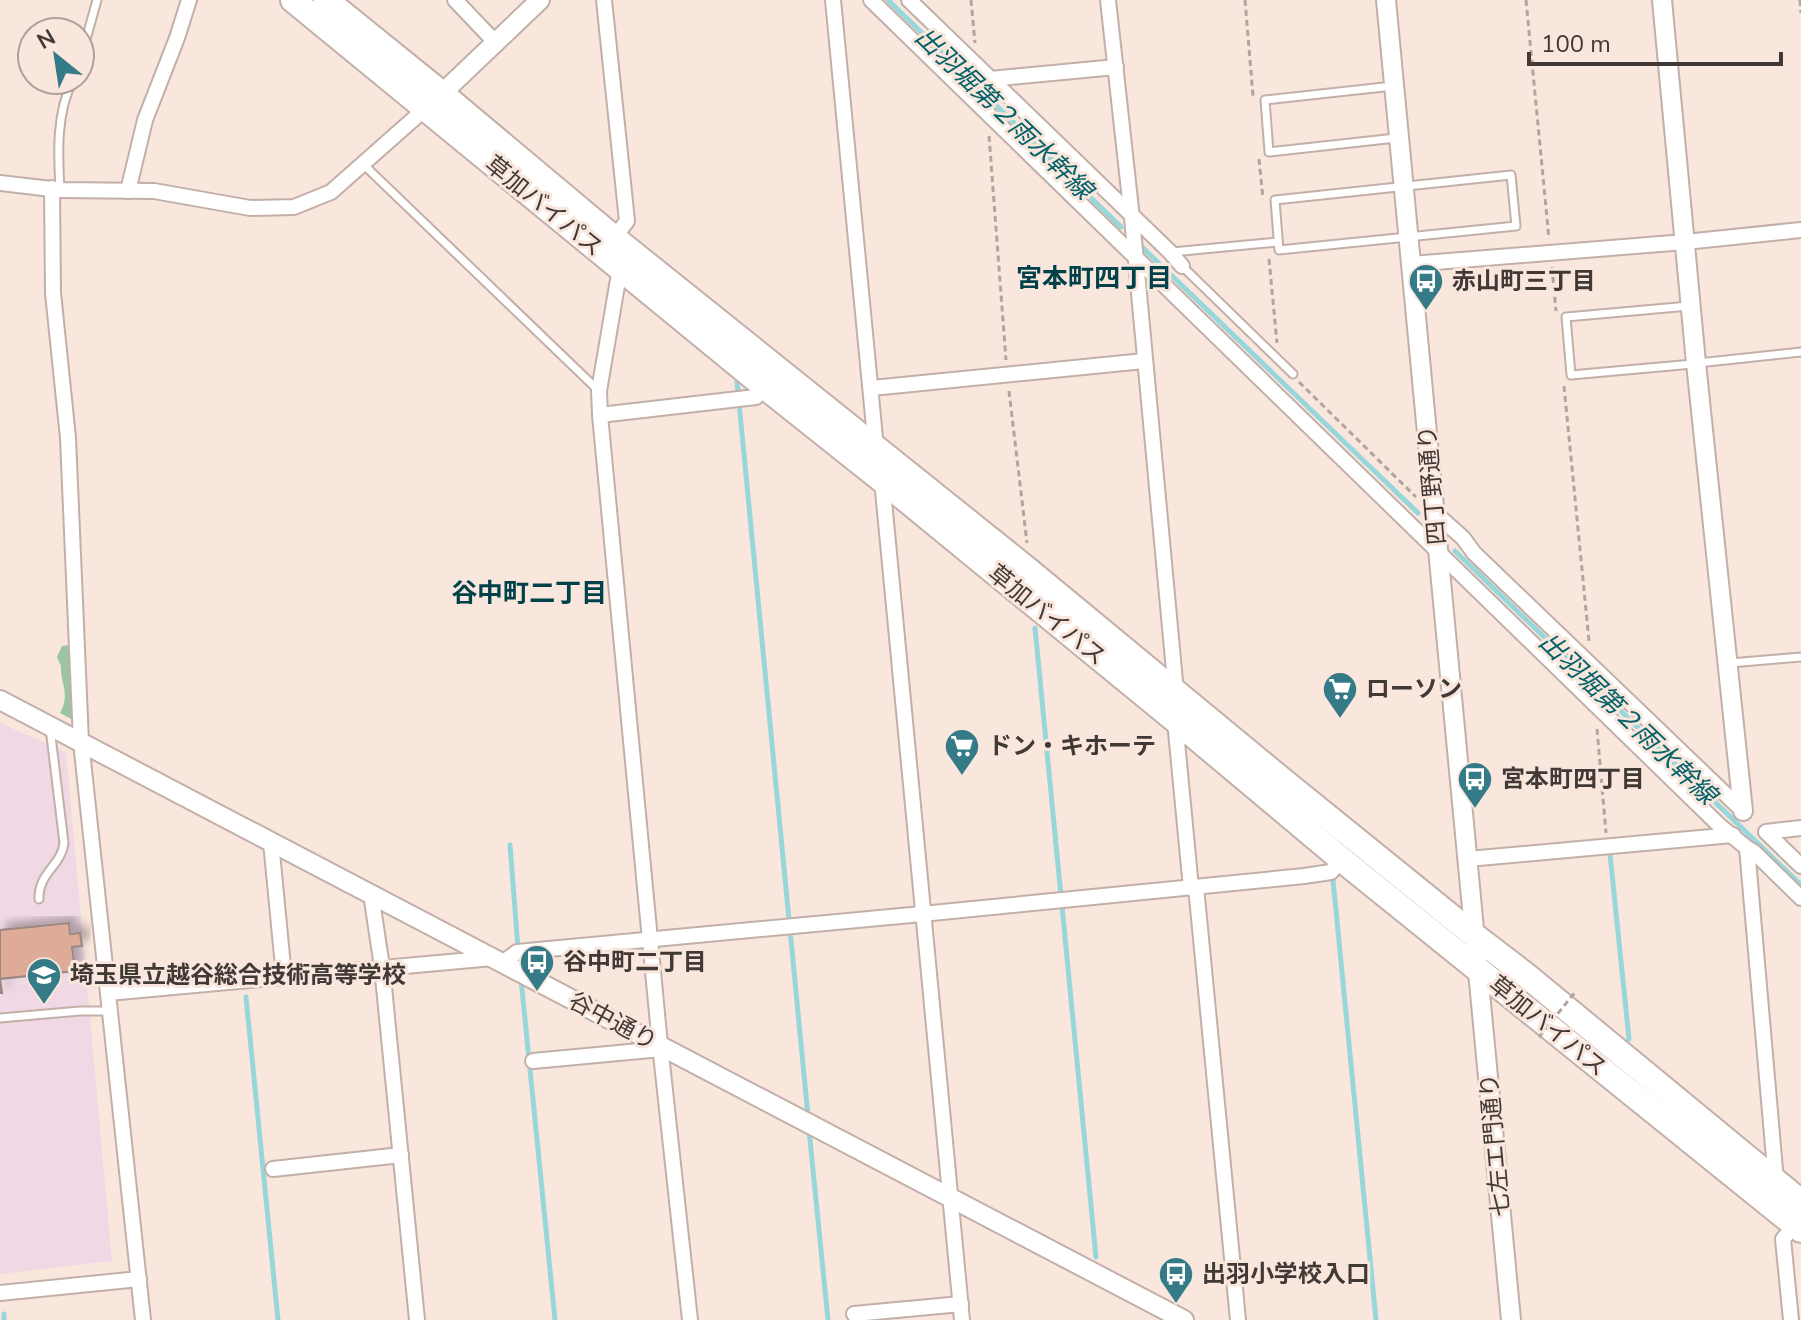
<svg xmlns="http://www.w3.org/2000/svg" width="1801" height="1320" font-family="'Nunito Sans','Noto Sans JP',sans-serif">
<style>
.education{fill:#f0d9e5}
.forest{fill:#9ac4a3}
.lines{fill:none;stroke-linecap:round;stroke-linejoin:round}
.stream{stroke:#97d7dc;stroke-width:5}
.building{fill:#ddab97;stroke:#988780;stroke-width:2;filter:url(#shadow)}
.service-casing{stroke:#c2b0a8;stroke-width:11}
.minor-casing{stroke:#c2b0a8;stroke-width:18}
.tertiary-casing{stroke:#c2b0a8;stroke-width:22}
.trunk-casing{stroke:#c2b0a8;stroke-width:28}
.path{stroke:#b3a49d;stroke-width:3;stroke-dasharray:6 4;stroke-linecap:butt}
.service{stroke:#fff;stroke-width:7}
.minor{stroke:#fff;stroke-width:14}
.tertiary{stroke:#fff;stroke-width:18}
.trunk{stroke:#fff;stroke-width:24}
.path-bridge{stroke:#b3a49d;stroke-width:3;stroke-dasharray:6 4;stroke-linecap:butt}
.labels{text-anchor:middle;stroke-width:6;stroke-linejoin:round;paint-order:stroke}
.street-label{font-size:24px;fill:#413936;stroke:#f9e6dd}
.poi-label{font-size:24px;font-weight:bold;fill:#413936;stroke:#f9e6dd;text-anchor:start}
.water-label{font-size:26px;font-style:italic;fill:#046268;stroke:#f9e6dd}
.neighbourhood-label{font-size:26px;font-weight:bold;fill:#00414a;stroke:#f9e6dd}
</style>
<defs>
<filter id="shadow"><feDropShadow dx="7" dy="-7" stdDeviation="4" flood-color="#0004"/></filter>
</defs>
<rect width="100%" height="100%" fill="#f9e6dd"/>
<polygon class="education" points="0,723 66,752 112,1261 0,1274"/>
<path class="forest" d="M70 645 73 720 60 713C71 694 60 683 61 666L57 657 62 646Z"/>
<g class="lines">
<g class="stream">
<polyline points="888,0 1121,227"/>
<polyline points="1143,248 1418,513"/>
<polyline points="737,382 808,1116"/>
<polyline points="1455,551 1801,885"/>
<polyline points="1035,628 1096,1257"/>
<polyline points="510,845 518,949"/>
<polyline points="1610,854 1629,1039"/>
<polyline points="1333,880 1376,1320"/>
<polyline points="521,979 555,1320"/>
<polyline points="246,997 278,1320"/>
<polyline points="809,1130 828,1320"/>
<polyline points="4,1314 4,1320"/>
</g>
</g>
<polygon class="building" points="69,923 70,934 80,933 82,946 72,947 75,971 0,979 2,993 0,993 0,930"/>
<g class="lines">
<g class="service-casing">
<g id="service">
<polyline points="80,61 97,0"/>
<polyline points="1393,86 1265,100 1269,152 1396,138"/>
<polyline points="364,165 599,391"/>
<polygon points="1511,175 1516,226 1279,250 1275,200"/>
<path d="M60 190C58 153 56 113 73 80"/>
<polyline points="1172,252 1278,242"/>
<polyline points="1182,266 1293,374"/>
<polyline points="1689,306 1566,317 1571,375 1693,364"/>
<polyline points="1698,363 1801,352"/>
<polyline points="1730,663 1801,657"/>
<path d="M39 899C38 873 62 865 64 843L50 728"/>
<polyline points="0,1018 80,1011 109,1011"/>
</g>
</g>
<g class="minor-casing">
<g id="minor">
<polyline points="455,0 495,42"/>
<polyline points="604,0 627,221 614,238"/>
<polyline points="833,0 876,448"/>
<polyline points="871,0 1720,826 1747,848 1776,1181"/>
<polyline points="909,0 1170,252 1182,266"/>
<polyline points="1108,0 1132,218 1176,692"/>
<polyline points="990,79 1116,67"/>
<polyline points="0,183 60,190 154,191 250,208 294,207 331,192 426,108"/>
<polyline points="52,188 53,293 68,438 81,742 143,1320"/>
<polyline points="128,191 145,120 177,38 189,0"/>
<polyline points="1411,264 1685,242 1801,230"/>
<polyline points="620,268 599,391 600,415 660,1045 690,1320"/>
<polyline points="872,388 1144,361"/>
<polyline points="600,415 756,397 765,387"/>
<polyline points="882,480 962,1320"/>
<polyline points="1435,513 1463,538 1474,553 1743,811"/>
<polyline points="1175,721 1191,888"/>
<polyline points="1801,828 1766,832 1801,866"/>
<polyline points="271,842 284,977"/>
<polyline points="1747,848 1754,852 1801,898"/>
<polyline points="1468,859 1733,835"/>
<polyline points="1196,887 1238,1320"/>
<polyline points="371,894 382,967 417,1320"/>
<polyline points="502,963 517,952 922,914 1304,876 1331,872 1341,859"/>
<polyline points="108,993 493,958"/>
<polyline points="533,1061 661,1049"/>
<polyline points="273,1169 401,1155"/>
<polyline points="0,1293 139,1279"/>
<polyline points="854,1314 961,1304"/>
<polyline points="1791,1320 1783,1239 1795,1225"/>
</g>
</g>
<g class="tertiary-casing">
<g id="tertiary">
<polyline points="1386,0 1511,1320"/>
<polyline points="1662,0 1696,363 1743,811"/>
<polyline points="434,101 540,0"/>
<polyline points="0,700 1184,1320"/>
</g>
</g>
<g class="trunk-casing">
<g id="trunk">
<polyline points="293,0 765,387 882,480 1175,720 1341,859 1801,1230"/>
<polyline points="326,0 441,93 614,238 1027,569 1281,779 1475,936 1527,976 1801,1202"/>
</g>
</g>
<g class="path">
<polyline points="971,0 975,43"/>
<polyline points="1245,0 1253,96"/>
<polyline points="1526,0 1549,239"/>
<polyline points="1800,0 1801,13"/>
<polyline points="989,136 1006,360"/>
<polyline points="1259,159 1263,199"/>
<polyline points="1269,259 1277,343"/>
<polyline points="1552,267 1556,311"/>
<polyline points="1299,382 1416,497"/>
<polyline points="1564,386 1589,641"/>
<polyline points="1009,391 1027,543"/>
<polyline points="1597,729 1606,833"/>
</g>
<use href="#service" class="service"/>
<use href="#minor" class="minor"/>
<use href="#tertiary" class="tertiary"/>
<use href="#trunk" class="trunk"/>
<polyline class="path-bridge" points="1539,1037 1576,991"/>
</g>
<defs>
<g id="bus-pin" transform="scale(1.8)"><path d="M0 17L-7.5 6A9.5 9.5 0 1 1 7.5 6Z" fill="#347b87" stroke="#f9e6dd"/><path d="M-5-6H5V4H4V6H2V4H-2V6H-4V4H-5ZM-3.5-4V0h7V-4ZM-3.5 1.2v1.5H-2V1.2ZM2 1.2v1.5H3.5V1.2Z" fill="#fff"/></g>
<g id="supermarket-pin" transform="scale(1.8)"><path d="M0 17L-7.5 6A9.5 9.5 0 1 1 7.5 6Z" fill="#347b87" stroke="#f9e6dd"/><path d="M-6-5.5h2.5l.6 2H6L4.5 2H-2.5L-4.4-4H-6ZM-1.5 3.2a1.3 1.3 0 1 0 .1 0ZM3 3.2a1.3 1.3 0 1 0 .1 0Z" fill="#fff"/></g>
<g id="school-pin" transform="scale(1.8)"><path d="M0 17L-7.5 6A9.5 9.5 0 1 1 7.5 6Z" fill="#347b87" stroke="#f9e6dd"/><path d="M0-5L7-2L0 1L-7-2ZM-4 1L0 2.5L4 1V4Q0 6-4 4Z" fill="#fff"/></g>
</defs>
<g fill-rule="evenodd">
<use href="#bus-pin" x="1426" y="281"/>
<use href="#supermarket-pin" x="1340" y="689"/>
<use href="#supermarket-pin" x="962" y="746"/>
<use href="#bus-pin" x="1475" y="779"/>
<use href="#bus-pin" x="537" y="962"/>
<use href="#school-pin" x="44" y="975"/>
<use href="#bus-pin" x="1176" y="1274"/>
</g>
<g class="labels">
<g class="street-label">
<text transform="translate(544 206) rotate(39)" y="8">草加バイパス</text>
<text transform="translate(1432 485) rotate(-95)" y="8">四丁野通り</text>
<text transform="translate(1047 615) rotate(39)" y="8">草加バイパス</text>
<text transform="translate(613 1021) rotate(28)" y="8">谷中通り</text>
<text transform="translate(1548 1026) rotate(39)" y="8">草加バイパス</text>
<text transform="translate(1495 1145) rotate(-95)" y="8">七左エ門通り</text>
</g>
<g class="poi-label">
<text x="1452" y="289">赤山町三丁目</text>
<text x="1366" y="697">ローソン</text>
<text x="988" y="754">ドン・キホーテ</text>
<text x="1501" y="787">宮本町四丁目</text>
<text x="563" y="970">谷中町二丁目</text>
<text x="70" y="983">埼玉県立越谷総合技術高等学校</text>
<text x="1202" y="1282">出羽小学校入口</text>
</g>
<g class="water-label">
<text transform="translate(1004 113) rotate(44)" y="9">出羽堀第２雨水幹線</text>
<text transform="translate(1628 718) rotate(44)" y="9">出羽堀第２雨水幹線</text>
</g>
<g class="neighbourhood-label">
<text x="1094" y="287">宮本町四丁目</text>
<text x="529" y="602">谷中町二丁目</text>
</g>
</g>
<g transform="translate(56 56) rotate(330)"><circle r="38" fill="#f9e6dd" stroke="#afa19a" stroke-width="2"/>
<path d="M0-6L14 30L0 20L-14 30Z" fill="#347b87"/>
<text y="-12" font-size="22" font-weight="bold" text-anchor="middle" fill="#413936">N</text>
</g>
<path d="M1529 52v12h252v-12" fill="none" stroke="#413936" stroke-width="4"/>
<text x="1541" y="52" font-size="24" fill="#413936" stroke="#f9e6dd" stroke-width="6" paint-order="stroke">100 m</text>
</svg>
